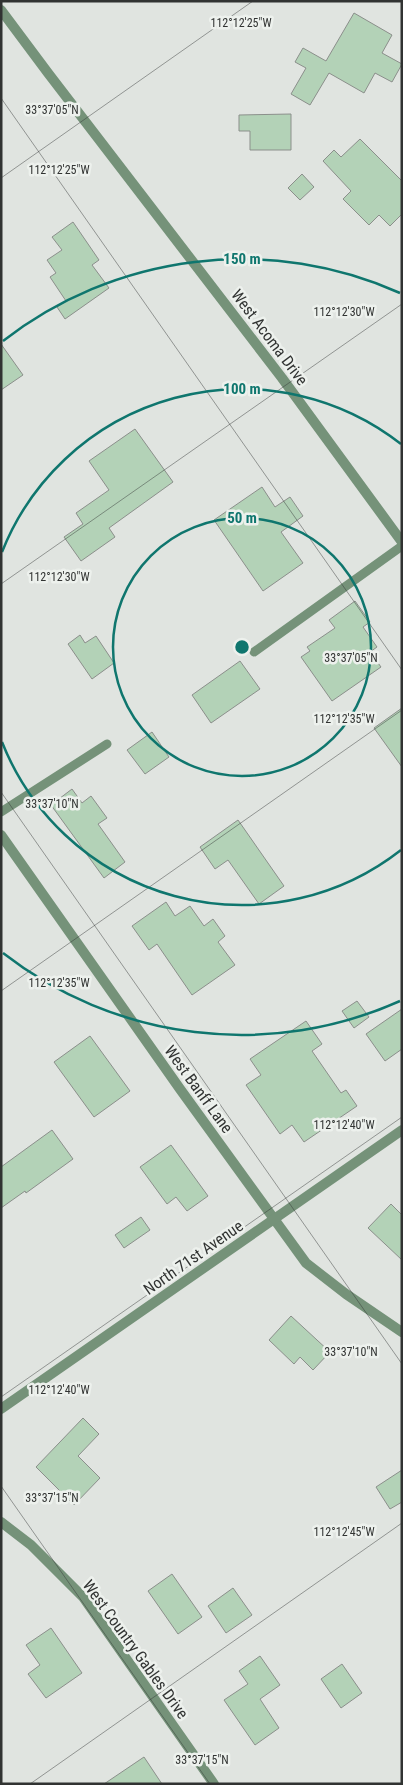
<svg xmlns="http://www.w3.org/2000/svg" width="403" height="1785" font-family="'Roboto Condensed',sans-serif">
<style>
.building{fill:#b3d2b7;stroke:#8b8f8b}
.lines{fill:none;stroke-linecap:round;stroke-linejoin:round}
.service{stroke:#759279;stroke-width:9}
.minor{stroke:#759279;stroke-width:10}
.tertiary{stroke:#759279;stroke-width:10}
.ticks{fill:none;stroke:#313332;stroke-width:1;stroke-opacity:0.45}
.ring{fill:none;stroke:#0f766e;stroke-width:2.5}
.labels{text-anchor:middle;stroke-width:5;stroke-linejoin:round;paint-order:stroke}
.street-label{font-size:16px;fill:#313332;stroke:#edf1ed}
.ticks-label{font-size:12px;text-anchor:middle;fill:#313332;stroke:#edf1ed;stroke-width:5;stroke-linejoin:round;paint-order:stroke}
.centre{fill:#0f766e;stroke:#edf1ed;stroke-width:2.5}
.ring-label{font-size:15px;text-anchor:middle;font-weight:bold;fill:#0f766e;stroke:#edf1ed;stroke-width:5;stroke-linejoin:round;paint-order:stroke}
</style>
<rect width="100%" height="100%" fill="#e0e4e0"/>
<g class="building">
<polygon points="354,13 392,35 382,53 402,64 392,82 375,73 364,93 329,73 310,105 291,94 306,68 295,62 303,48 326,61"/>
<polygon points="291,114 291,150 250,150 250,131 239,131 239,115"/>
<polygon points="360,139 402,181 402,214 390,226 379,215 369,225 343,199 351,191 323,161 334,150 341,157"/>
<polygon points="302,174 314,187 300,200 288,188"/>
<polygon points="73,222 99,260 92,265 109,288 65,319 57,307 66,301 50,277 56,273 47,260 62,250 52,237"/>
<polygon points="1,344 23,375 1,390"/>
<polygon points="135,429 173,482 109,528 115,537 81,561 64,537 83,524 76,513 109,490 89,461"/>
<polygon points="262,487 275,507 290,497 303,516 281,532 303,563 263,591 214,520"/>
<polygon points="355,601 370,622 363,627 377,647 370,652 381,667 332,701 301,657 310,651 307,647 335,628 329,620"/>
<polygon points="80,635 85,643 96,636 114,663 92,679 68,644"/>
<polygon points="240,661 260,689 211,723 192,695"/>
<polygon points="402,708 402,767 374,728"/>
<polygon points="152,732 169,757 145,774 127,750"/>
<polygon points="72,789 82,803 91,796 107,818 98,824 125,862 104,878 51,805"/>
<polygon points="238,820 284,886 259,904 228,860 215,869 200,847"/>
<polygon points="166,902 175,916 190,906 204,926 213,919 225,936 218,942 235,965 192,995 157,944 149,950 132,926"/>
<polygon points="357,1001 369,1017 354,1028 342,1011"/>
<polygon points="402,1009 402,1049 385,1061 366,1034"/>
<polygon points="306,1021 322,1044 312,1051 341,1093 346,1090 357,1106 304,1142 292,1125 280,1134 246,1085 261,1075 250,1059"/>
<polygon points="90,1036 130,1091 94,1117 54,1062"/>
<polygon points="52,1130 73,1159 26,1193 25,1191 1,1208 1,1167"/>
<polygon points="171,1145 208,1196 187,1211 176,1197 167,1204 140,1167"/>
<polygon points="391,1204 402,1215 402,1260 368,1228"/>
<polygon points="141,1217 150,1230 124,1248 115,1235"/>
<polygon points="291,1316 330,1352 313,1370 300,1357 294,1364 269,1340"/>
<polygon points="83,1418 99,1434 78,1456 100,1478 74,1505 36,1467"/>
<polygon points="402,1470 402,1502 390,1509 376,1487"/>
<polygon points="172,1574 202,1617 178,1634 148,1591"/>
<polygon points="233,1588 252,1615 226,1633 208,1606"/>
<polygon points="51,1628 82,1673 46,1698 28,1674 40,1665 26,1645"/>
<polygon points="260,1656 280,1685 260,1699 279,1728 255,1745 224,1700 248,1684 239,1671"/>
<polygon points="342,1664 362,1693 341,1708 321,1679"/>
<polygon points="144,1757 162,1784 104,1784"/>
</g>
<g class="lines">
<g class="service">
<polyline points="254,652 402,546"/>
<polyline points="1,812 107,744"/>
</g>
<g class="minor">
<polyline points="1,835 180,1089 306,1263 346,1294 402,1332"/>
<polyline points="1,1522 31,1545 83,1597 214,1784"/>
</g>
<g class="tertiary">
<polyline points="1,10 48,73 282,378 402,542"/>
<polyline points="1,1409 402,1130"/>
</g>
</g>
<path class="ticks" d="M1 98 402 670M1 178 253 1M1 584 402 304M1 792 402 1364M1 991 402 710M1 1397 402 1117M1 1486 210 1784M30 1784 402 1523"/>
<g class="ring">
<circle cx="242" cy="647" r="129"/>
<path d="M401 850A258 258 0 0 1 2 742M2 552A258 258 0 0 1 401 444"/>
<path d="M400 1001A388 388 0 0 1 3 953M3 341A388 388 0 0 1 400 293"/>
</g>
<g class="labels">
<g class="street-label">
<text transform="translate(270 337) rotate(53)" y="6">West Acoma Drive</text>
<text transform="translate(199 1089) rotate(54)" y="6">West Banff Lane</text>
<text transform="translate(193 1257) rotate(-35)" y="6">North 71st Avenue</text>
<text transform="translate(136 1649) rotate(54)" y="6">West Country Gables Drive</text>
</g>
</g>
<g class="ticks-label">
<text x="241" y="27">112°12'25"W</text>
<text x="52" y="114">33°37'05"N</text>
<text x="59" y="174">112°12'25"W</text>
<text x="344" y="316">112°12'30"W</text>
<text x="59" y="581">112°12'30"W</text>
<text x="351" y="662">33°37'05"N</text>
<text x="344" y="723">112°12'35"W</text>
<text x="52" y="808">33°37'10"N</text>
<text x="59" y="987">112°12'35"W</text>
<text x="344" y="1129">112°12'40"W</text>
<text x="351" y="1356">33°37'10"N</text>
<text x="59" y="1394">112°12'40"W</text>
<text x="52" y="1502">33°37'15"N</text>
<text x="344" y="1536">112°12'45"W</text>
<text x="202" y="1764">33°37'15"N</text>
</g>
<circle cx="242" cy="647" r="8" class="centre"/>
<g class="ring-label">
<text x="242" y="264">150 m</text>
<text x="242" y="394">100 m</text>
<text x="242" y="523">50 m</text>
</g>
<rect width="403" height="1785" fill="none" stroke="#313332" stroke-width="5"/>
</svg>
